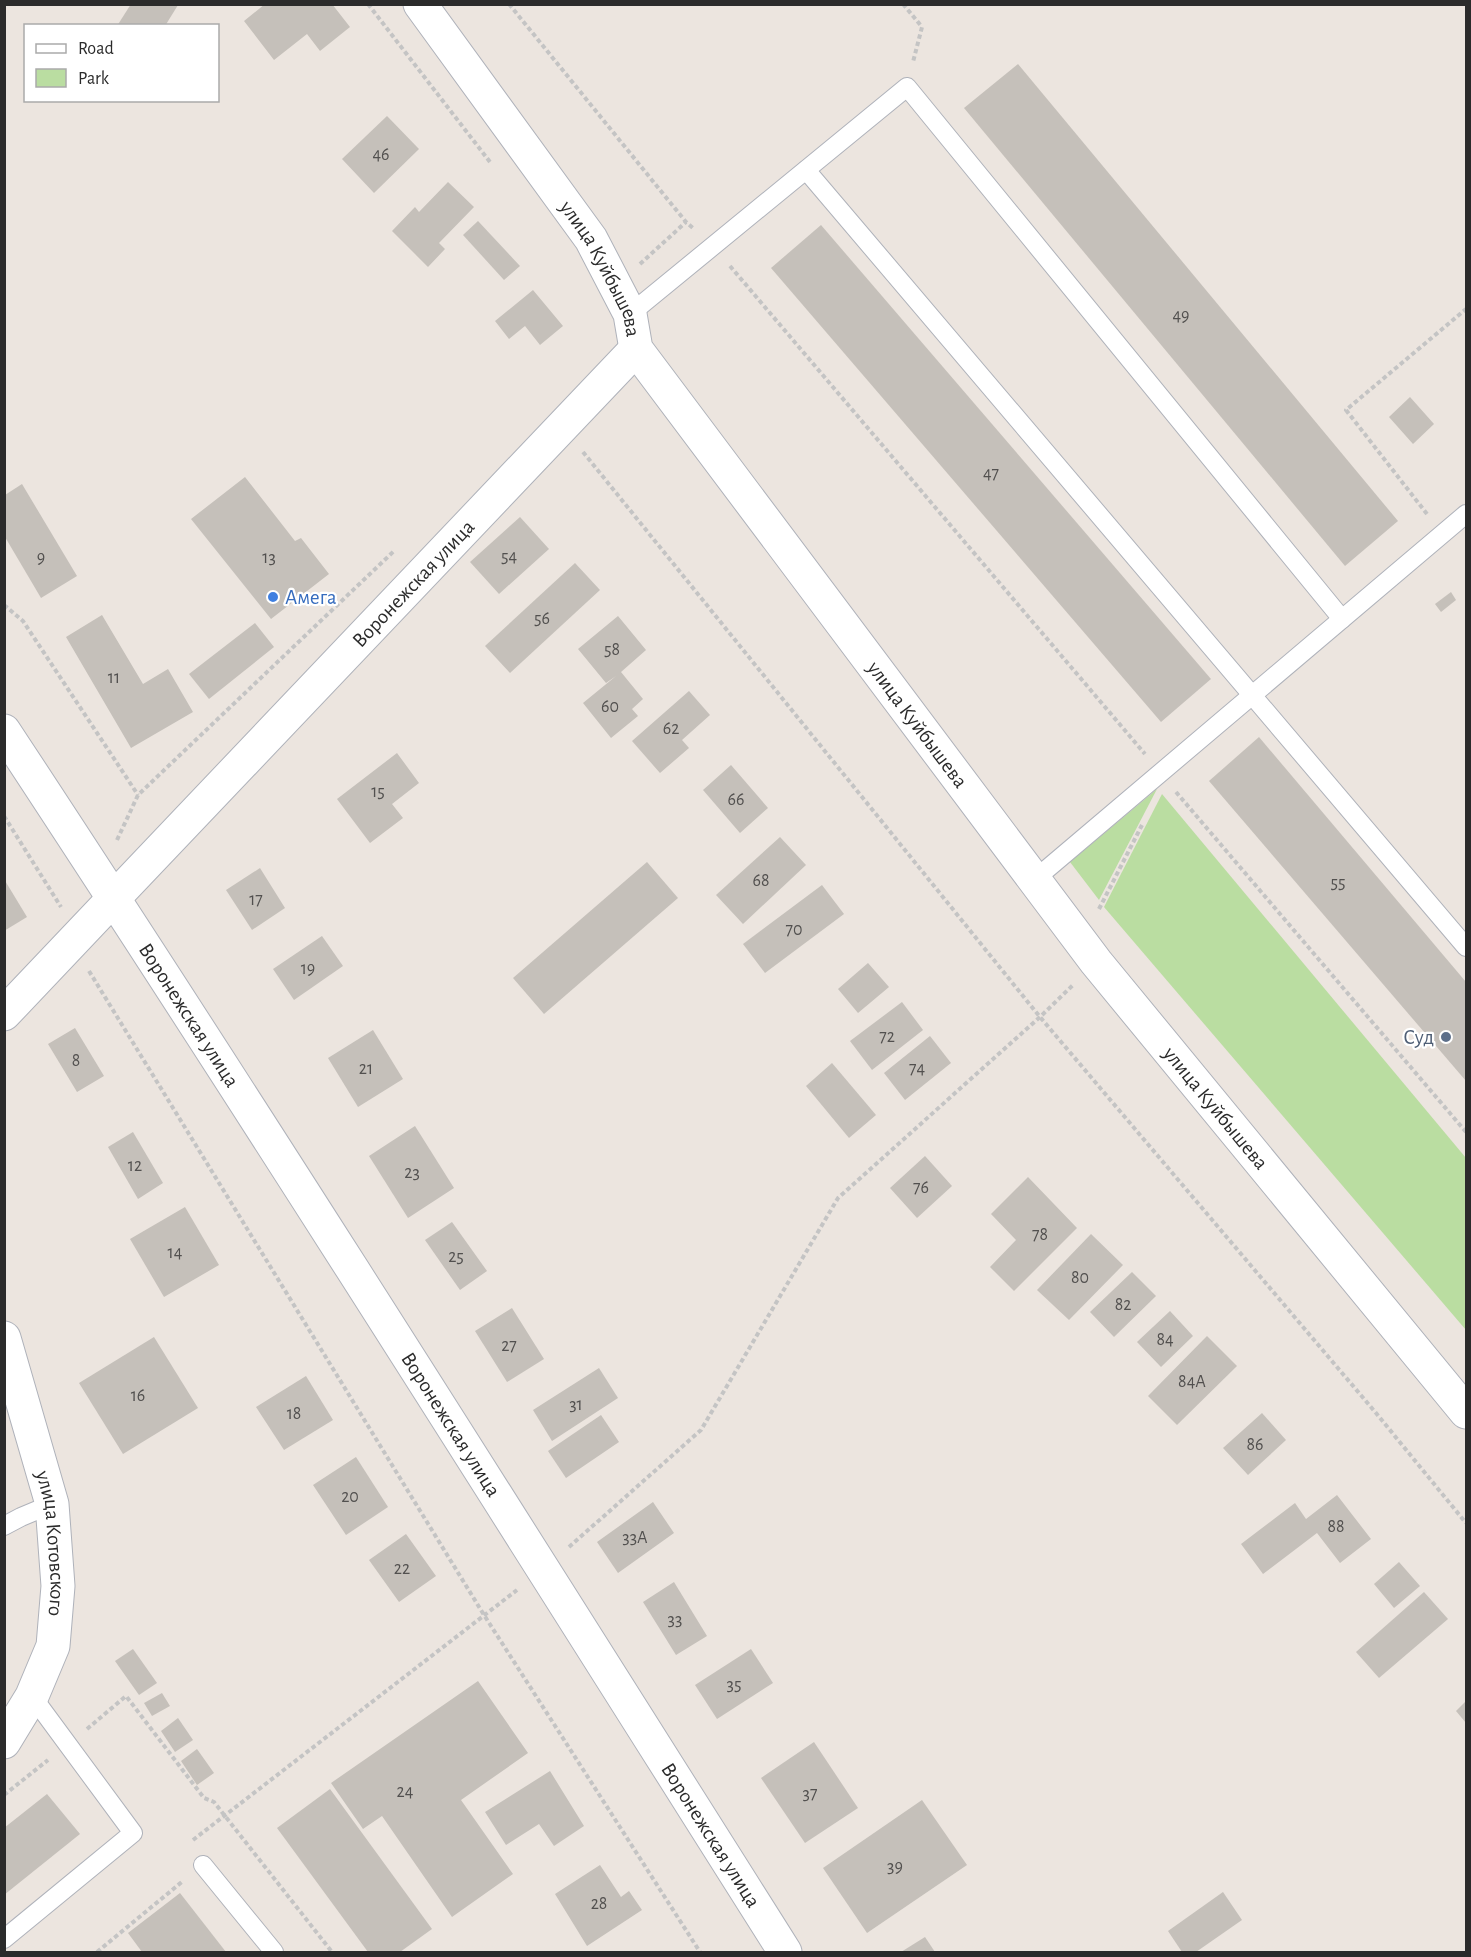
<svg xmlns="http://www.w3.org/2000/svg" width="1471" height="1957" font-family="'Alegreya Sans',sans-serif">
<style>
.green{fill:#badda1}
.building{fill:#c5c0ba}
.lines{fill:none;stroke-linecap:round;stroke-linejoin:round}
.lane-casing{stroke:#afb2ba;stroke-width:20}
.street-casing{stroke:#afb2ba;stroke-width:35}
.secondary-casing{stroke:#afb2ba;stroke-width:35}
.path{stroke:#c4c4c4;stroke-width:4;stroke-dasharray:4.5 3;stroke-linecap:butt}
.lane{stroke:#fff;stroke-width:18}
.street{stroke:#fff;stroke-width:33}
.secondary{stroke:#fff;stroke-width:33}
.shop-dot{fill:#3f7fe0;stroke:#fff;stroke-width:2}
.service-dot{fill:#5c6f8a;stroke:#fff;stroke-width:2}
.labels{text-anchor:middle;stroke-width:4.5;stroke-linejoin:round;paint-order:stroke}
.number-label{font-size:18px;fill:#52504f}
.street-label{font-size:21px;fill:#2b2b2b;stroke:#fff}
.shop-label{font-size:21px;fill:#366cbe;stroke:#fff;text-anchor:start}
.service-label{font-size:21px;fill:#4e5e75;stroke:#fff;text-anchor:end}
</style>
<rect width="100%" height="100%" fill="#ece5df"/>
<g class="green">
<polygon points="1157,789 1099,900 1070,862"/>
<polygon points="1162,794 1466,1158 1466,1330 1104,907"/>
</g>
<g class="building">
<polygon points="131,4 176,4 178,5 165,26 117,26"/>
<polygon points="265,4 332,4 350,27 320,51 307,34 274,60 244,21"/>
<polygon points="1018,64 1398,521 1345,566 964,108"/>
<polygon points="387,116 419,149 374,193 342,159"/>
<polygon points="448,182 474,207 439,243 445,249 428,267 392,231 415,207 419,212"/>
<polygon points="478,221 520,266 504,280 463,235"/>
<polygon points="821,225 1211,679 1161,722 771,268"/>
<polygon points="533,290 563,326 540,345 525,326 509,339 495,321"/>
<polygon points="1410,397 1434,424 1413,444 1389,417"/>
<polygon points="245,477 295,541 301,538 329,574 271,619 191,519"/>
<polygon points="22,484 77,576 41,598 5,537 5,495"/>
<polygon points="520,517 549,549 499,594 470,562"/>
<polygon points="575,563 600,590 510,673 485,646"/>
<polygon points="1451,592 1456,600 1441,612 1435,604"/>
<polygon points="102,615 143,684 168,669 193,712 131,748 66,637"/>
<polygon points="618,616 646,650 621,672 643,699 632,709 638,716 611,738 583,703 616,676 606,683 578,649"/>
<polygon points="255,623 274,647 209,699 189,674"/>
<polygon points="689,691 710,715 682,740 689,748 660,773 632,741"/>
<polygon points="1259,737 1466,982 1466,1081 1209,781"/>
<polygon points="397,753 419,783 392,804 403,818 370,843 337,799"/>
<polygon points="731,765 768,808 740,833 703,790"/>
<polygon points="780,837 806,865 743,924 716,895"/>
<polygon points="647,862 678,898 544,1014 513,978"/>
<polygon points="260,868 285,908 252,930 226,890"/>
<polygon points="4,879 27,917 4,931"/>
<polygon points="822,885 844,914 765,973 743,944"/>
<polygon points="322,936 343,966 294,1000 273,969"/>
<polygon points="868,963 889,987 858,1013 838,989"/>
<polygon points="902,1002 923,1030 872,1070 850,1041"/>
<polygon points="75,1028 104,1076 77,1092 48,1044"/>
<polygon points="373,1030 403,1079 358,1107 328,1058"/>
<polygon points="930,1036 951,1063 905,1100 884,1073"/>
<polygon points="832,1063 876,1115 849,1138 806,1086"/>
<polygon points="415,1126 454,1188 408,1218 369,1156"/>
<polygon points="133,1132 163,1183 138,1199 108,1147"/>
<polygon points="925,1156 952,1186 917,1218 890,1188"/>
<polygon points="1028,1177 1077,1228 1014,1291 990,1267 1016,1240 991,1214"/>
<polygon points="185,1207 219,1265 164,1297 130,1239"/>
<polygon points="452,1222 487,1271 460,1290 425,1240"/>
<polygon points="1091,1234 1123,1265 1069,1320 1037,1290"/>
<polygon points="1132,1272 1156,1296 1114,1337 1090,1312"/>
<polygon points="512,1308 544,1359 507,1382 475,1331"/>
<polygon points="1170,1311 1193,1336 1161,1367 1137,1342"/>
<polygon points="1207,1336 1237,1366 1177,1425 1148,1396"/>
<polygon points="154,1337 198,1408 123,1454 79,1383"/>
<polygon points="599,1368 618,1398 552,1441 533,1410"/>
<polygon points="306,1376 333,1420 284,1450 256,1407"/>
<polygon points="1262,1413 1286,1440 1248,1475 1223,1448"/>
<polygon points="601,1415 619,1442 566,1478 548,1451"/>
<polygon points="356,1457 388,1507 346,1535 313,1485"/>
<polygon points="1337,1495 1371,1539 1340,1563 1317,1533 1263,1574 1241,1544 1295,1503 1306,1519"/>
<polygon points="653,1502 674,1533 618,1573 597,1542"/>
<polygon points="406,1534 436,1576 399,1602 369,1560"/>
<polygon points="1399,1562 1420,1586 1394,1608 1374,1584"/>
<polygon points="674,1582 707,1636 676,1655 643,1602"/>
<polygon points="1424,1592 1448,1619 1379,1678 1356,1652"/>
<polygon points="133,1649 157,1683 139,1695 115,1661"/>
<polygon points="751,1649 773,1683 717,1719 695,1685"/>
<polygon points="478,1681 528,1753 461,1800 513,1874 452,1917 382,1816 363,1829 331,1783"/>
<polygon points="162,1693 170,1706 152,1716 144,1703"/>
<polygon points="1466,1701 1466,1723 1456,1711"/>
<polygon points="178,1718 193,1740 175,1752 161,1731"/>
<polygon points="814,1742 858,1808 805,1843 761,1778"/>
<polygon points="197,1749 214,1773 197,1785 181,1761"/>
<polygon points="550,1771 584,1826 554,1846 539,1824 506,1845 485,1812"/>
<polygon points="330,1789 432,1929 400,1952 368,1952 277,1828"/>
<polygon points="47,1794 80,1834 4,1895 4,1828"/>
<polygon points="922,1800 967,1865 867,1933 823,1868"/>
<polygon points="600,1865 621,1897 629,1891 642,1910 587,1946 555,1894"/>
<polygon points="1223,1892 1242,1920 1196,1952 1182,1952 1168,1931"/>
<polygon points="180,1893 226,1952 142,1952 128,1933"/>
<polygon points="925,1937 935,1952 901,1952"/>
</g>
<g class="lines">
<g class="lane-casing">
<g id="lane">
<polyline points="806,170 1466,947"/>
<polyline points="630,314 907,87 1342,619"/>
<polyline points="1034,880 1466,514"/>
<polyline points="4,1526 21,1517 52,1504"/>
<polyline points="203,1865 274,1952"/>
<polyline points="4,1939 133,1833 32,1696"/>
</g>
</g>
<g class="street-casing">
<g id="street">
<path id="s1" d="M4 731C270 1135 527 1544 785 1952"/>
<polyline points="4,1014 114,898"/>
<path id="s2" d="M4 1338 52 1504 58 1586 53 1646 32 1696 4 1742"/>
</g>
</g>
<g class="secondary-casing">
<g id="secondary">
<path id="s3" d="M420 4 591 239 630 314 636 349 1096 962 1466 1412"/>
<path id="s4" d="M114 898 636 349"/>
</g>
</g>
<g class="path">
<polyline points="368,4 490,162"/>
<polyline points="509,4 686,222 693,228"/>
<polyline points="903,4 922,27 913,62"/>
<polyline points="640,264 686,222"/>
<polyline points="730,266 1145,754"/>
<polyline points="583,452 1040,1017 1376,1413 1466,1523"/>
<polyline points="1427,514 1346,410 1466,309"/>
<polyline points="4,605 23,621 138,795"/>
<polyline points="1176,792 1466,1132"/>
<polyline points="4,816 61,907"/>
<polyline points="117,840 138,795 394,551"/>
<polyline points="1099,909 1142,825"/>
<polyline points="89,971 484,1615 700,1952"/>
<polyline points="569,1547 701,1430 838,1198 1040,1017 1074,984"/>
<polyline points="87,1729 126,1696 204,1798 214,1802 332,1952"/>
<polyline points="4,1795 48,1760"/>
<polyline points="193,1840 517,1590"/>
<polyline points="97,1952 183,1881"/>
</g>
<use href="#lane" class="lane"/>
<use href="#street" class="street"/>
<use href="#secondary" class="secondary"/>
</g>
<circle class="shop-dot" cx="273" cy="597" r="6"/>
<circle class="service-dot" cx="1446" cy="1037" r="6"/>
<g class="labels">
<g class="number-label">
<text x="381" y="160">46</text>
<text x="1181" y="321">49</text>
<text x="991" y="479">47</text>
<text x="509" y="562">54</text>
<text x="41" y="563">9</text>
<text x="269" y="563">13</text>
<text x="542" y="624">56</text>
<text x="612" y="655">58</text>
<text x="114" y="683">11</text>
<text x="610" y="712">60</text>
<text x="671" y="734">62</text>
<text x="378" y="797">15</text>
<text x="736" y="805">66</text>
<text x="761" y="886">68</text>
<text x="1338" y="888">55</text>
<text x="256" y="905">17</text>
<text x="794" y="935">70</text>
<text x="308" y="974">19</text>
<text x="887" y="1042">72</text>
<text x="76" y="1066">8</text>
<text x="366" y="1074">21</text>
<text x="917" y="1074">74</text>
<text x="135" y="1171">12</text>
<text x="412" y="1178">23</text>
<text x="921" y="1193">76</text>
<text x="1040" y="1240">78</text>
<text x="175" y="1258">14</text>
<text x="456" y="1262">25</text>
<text x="1080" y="1283">80</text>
<text x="1123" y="1310">82</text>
<text x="1165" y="1345">84</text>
<text x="509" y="1351">27</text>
<text x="1192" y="1387">84А</text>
<text x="138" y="1401">16</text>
<text x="576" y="1410">31</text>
<text x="294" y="1419">18</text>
<text x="1255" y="1450">86</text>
<text x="350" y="1502">20</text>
<text x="1336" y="1532">88</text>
<text x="635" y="1543">33А</text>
<text x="402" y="1574">22</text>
<text x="675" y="1625">33</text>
<text x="734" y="1690">35</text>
<text x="405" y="1797">24</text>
<text x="810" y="1799">37</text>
<text x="895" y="1872">39</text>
<text x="599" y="1909">28</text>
</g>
<g class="street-label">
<text dy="7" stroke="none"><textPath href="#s3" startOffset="322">улица Куйбышева</textPath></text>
<text dy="7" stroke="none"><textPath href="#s4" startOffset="434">Воронежская улица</textPath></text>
<text dy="7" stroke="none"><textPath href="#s3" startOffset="880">улица Куйбышева</textPath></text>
<text dy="7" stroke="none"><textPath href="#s1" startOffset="339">Воронежская улица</textPath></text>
<text dy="7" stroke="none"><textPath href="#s3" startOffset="1366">улица Куйбышева</textPath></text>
<text dy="7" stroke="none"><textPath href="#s1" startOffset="825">Воронежская улица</textPath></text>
<text dy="7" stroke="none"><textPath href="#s2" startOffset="212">улица Котовского</textPath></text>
<text dy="7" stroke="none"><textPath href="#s1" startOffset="1311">Воронежская улица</textPath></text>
</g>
<g class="shop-label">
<text x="285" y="604">Амега</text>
</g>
<g class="service-label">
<text x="1434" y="1044">Суд</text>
</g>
</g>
<rect width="1471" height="1957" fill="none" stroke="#2b2b2b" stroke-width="12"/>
<rect x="24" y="24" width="195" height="78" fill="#ffffff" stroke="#aaaaaa" stroke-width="1.5"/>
<rect x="36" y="44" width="30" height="9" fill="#ffffff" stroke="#aaaaaa" stroke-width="1.5"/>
<text x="78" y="54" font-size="18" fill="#2b2b2b">Road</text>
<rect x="36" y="69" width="30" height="18" fill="#badda1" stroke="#aaaaaa" stroke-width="1.5"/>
<text x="78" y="84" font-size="18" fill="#2b2b2b">Park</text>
</svg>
